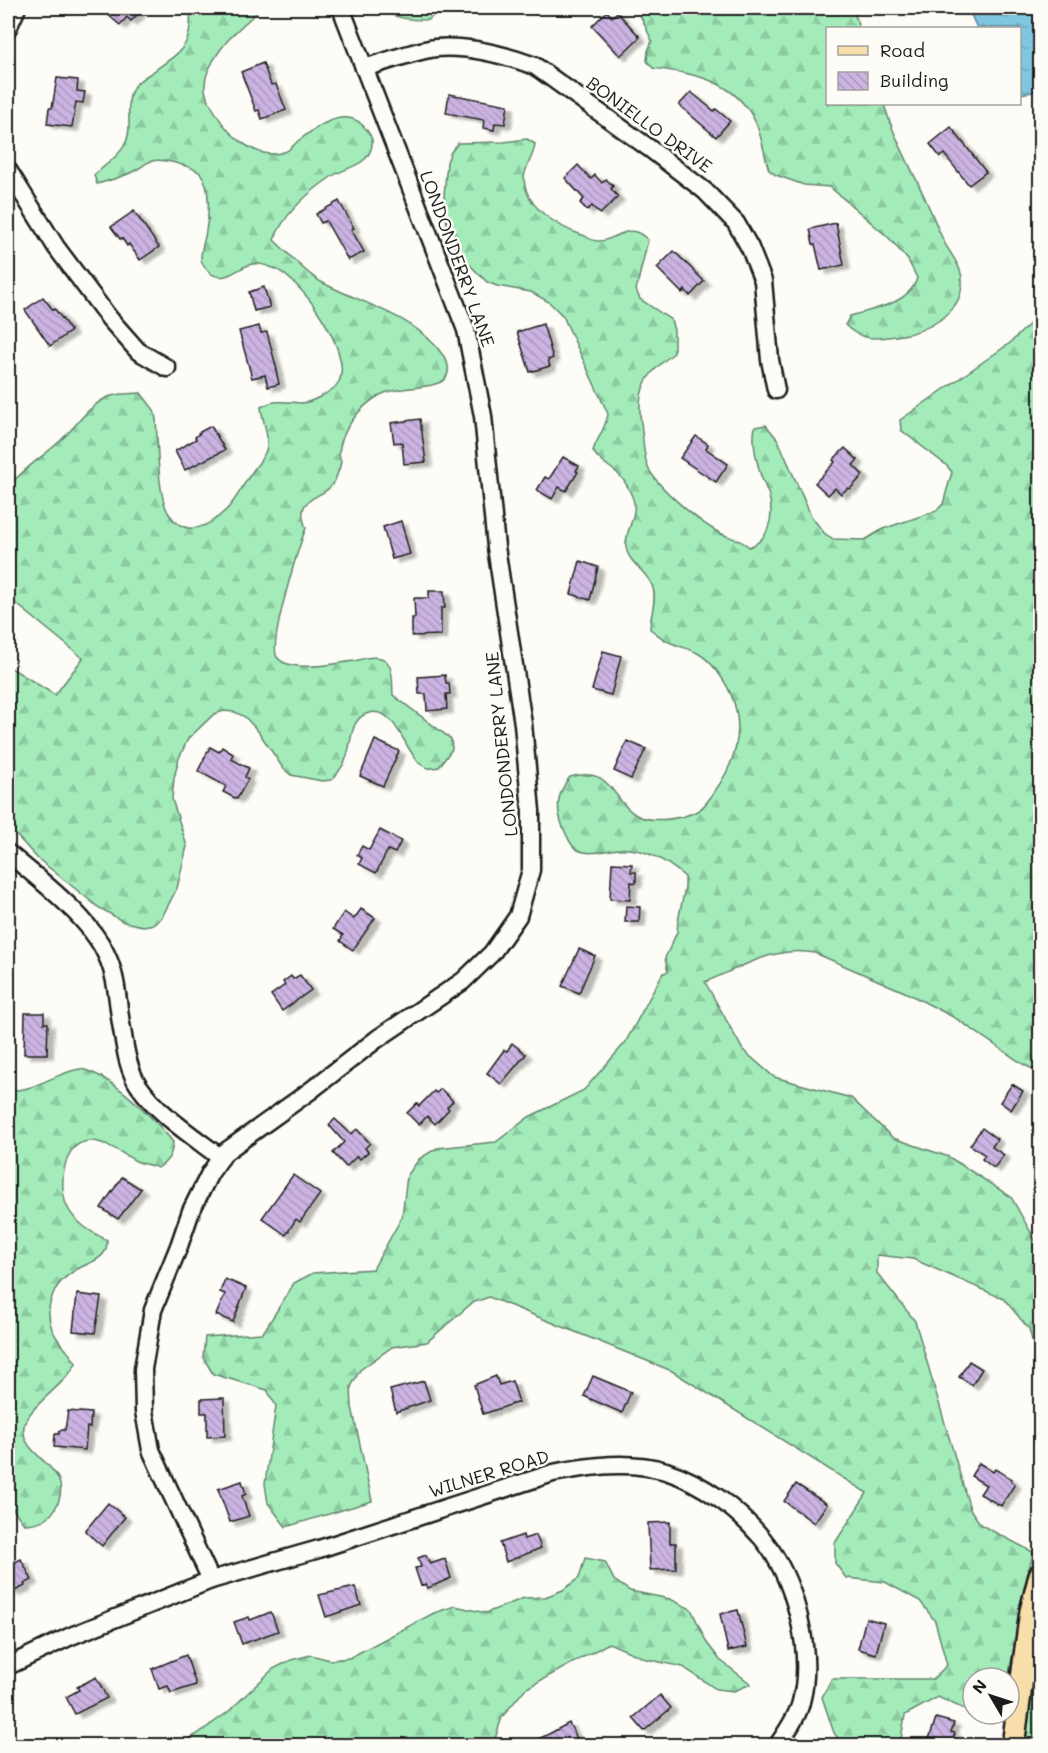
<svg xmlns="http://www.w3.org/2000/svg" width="1048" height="1753" font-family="Mali,sans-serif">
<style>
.grass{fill:url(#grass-tufts);stroke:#60846b;stroke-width:1.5}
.forest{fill:url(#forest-firs);stroke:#60846b;stroke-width:1.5}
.water{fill:url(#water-ripples);stroke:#578292;stroke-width:1.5}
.building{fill:url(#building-back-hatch);stroke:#1c1c1c;stroke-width:1.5;filter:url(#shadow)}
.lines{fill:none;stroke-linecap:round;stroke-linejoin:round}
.minor-casing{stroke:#1c1c1c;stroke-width:21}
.major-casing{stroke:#1c1c1c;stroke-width:26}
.minor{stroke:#fdfcf7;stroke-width:16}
.major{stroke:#f8deab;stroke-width:21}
.labels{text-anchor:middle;stroke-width:5;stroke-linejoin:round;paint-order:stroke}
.street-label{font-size:18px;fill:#1c1c1c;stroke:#fdfcf7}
</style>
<defs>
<pattern id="grass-tufts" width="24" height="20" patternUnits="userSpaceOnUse" patternTransform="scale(1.5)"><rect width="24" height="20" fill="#a3ecba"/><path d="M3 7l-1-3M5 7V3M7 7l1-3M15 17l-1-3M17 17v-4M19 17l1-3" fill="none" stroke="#8cca9f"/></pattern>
<pattern id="forest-firs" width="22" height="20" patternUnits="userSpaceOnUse" patternTransform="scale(1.5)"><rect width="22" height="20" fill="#a3ecba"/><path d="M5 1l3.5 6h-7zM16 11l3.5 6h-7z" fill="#8cca9f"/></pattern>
<pattern id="water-ripples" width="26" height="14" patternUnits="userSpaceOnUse" patternTransform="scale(1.5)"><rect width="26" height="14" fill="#7fc6e0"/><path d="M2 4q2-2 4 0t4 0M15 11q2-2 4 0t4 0" fill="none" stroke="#6daac0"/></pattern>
<pattern id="building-back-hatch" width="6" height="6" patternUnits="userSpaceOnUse" patternTransform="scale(1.5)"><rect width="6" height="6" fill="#cbb3e2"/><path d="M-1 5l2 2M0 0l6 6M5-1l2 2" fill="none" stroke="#ae99c1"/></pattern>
<filter id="shadow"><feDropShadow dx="6" dy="4" stdDeviation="1.5" flood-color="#0004"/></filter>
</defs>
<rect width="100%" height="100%" fill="#fdfcf7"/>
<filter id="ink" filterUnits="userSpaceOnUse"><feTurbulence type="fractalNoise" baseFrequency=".0167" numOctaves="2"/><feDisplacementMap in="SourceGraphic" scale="12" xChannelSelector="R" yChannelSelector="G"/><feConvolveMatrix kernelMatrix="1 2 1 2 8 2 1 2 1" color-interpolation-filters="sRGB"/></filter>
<g filter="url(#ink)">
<polygon class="grass" points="1040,1620 1040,1745 1025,1746 1037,1631"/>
<g class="forest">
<path d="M190 8H262C241 26 221 43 209 69 200 89 207 99 217 115 229 136 258 161 284 152 289 151 294 145 298 141 314 129 339 109 359 122 365 127 370 133 372 140 373 147 369 156 364 160 354 168 341 170 331 177 309 192 284 214 274 240 287 252 306 274 321 282 360 303 416 316 442 354 448 361 451 371 445 379 437 389 395 386 380 395 360 406 341 430 339 453 339 456 341 459 341 462 340 467 337 475 335 480 326 501 292 493 306 528 299 546 268 644 277 657 289 674 337 663 354 661 363 659 377 654 385 660 394 667 392 685 393 695L451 739 452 749 439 767C433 768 428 770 422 765 405 754 397 706 369 713 351 717 352 738 348 752 346 762 339 772 332 780L322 781 291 775 283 768 258 731 245 717 235 712 224 711 214 714 188 739 179 758 174 778 172 799 187 846 177 888 162 917 155 924 143 926 124 922 98 907 37 858 8 826V666L55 695 83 658 8 597V488C22 469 43 457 60 441 75 428 86 409 104 399 114 393 129 394 141 393L154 410 156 419C158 442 157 496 169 514 186 539 209 527 227 509 236 500 243 485 250 475 255 467 266 456 267 447 269 433 262 420 261 407 275 399 286 402 301 403 311 403 326 394 334 388 363 364 299 273 270 267 266 265 257 263 252 264 238 267 225 284 210 273 206 269 201 263 201 258 201 249 205 239 206 231 209 216 211 185 200 173 195 168 185 166 179 164 172 162 159 159 152 161 146 162 141 168 136 170 124 177 110 180 97 184L94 175C104 166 118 157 124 146 135 128 123 105 133 88 138 81 144 77 151 73 181 51 193 48 190 8Z"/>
<path d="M380 8H443L428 20C411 20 394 19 380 8Z"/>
<path d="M637 8H853L859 28H828V104H884C893 136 910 165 924 196 931 211 937 227 944 242 950 253 961 266 962 279 964 314 925 333 896 336 875 339 861 341 845 325L850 316C873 309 910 304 917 278L908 260 889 238 830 187 804 185 776 175 769 170C764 154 762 136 755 121 734 79 694 74 653 68L647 61 648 51 652 41Z"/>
<path d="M527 139 535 144C534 157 524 167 524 179 526 209 560 228 585 236 588 238 594 241 598 241 616 242 628 219 648 240L636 290 640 299 671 320 674 330V353C647 373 636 388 641 423 643 436 643 452 647 465 654 485 697 520 716 531 727 538 740 538 749 547 770 540 774 516 769 496 766 487 761 478 759 469 755 455 752 441 755 427L766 425 778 440 811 516 825 534 833 539 865 540 883 529 936 511 943 504 952 472 946 465 901 430 900 420 1010 343 1040 314V1073L1023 1064 955 1018 907 993 815 953C774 945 741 968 705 982L743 1050 774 1077 851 1098 893 1138 949 1157 1011 1197 1039 1247H1040V1370L1029 1329 1004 1299 913 1259 877 1255V1273L915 1321 970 1509 981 1525 1033 1552 1008 1678H973V1713L938 1697 905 1715 900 1745H843L834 1733 822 1697 832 1679H933L947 1665 935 1621 920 1601 885 1582 846 1578 835 1563V1543L867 1493 672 1371 489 1297 472 1303 427 1342 392 1347 360 1370 351 1387 352 1407 372 1501 286 1527 268 1503 265 1484 276 1406 267 1390 213 1374 203 1357 205 1337 263 1333 294 1283 313 1273 373 1269 402 1217 407 1176 419 1159 437 1148 496 1142 529 1117 584 1090 625 1043 663 973 668 972 665 958 677 932 678 921 685 888V877C668 862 644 847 619 849 606 850 590 856 578 850 572 847 570 842 567 836 556 815 554 796 570 777 613 766 610 799 636 815 649 822 666 820 681 817 701 812 704 807 715 791 745 749 747 705 712 665 698 649 687 650 669 642 662 639 656 633 650 629 650 615 657 602 653 588 649 572 627 563 626 546 625 527 642 513 630 492 628 487 624 480 620 476 611 466 600 463 593 451 597 438 606 428 608 414L563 316 549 302 531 292 497 286 487 282 459 254 448 235 444 195 447 162 451 152 458 143 504 142Z"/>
<path d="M81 1069C113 1076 152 1116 173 1142 172 1155 169 1160 158 1168 151 1165 143 1164 136 1161 122 1154 105 1140 89 1141 62 1143 59 1185 66 1204 73 1222 91 1232 107 1240 107 1245 107 1249 104 1253 98 1262 85 1264 76 1270 55 1281 43 1305 52 1329 57 1342 69 1351 76 1363 67 1384 28 1406 24 1426 19 1460 79 1465 55 1509 49 1520 36 1524 24 1524L8 1502V1089C29 1095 58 1071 81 1069Z"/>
<polygon points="585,1558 605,1562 614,1580 630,1591 670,1599 691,1609 707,1643 720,1660 751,1684 734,1691 716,1689 683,1667 646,1659 609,1643 525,1689 502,1717 493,1745 178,1745 196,1735 228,1712 273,1669 291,1660 311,1655 330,1660 349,1658 434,1613 455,1606 486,1613 524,1598 545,1597 563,1590 579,1578"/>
</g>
<polygon class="water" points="968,8 1040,8 1040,91 1020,94 1020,28 977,28"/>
<g class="building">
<polygon points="100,8 135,8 134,9 139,13 131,21 127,17 120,25"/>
<polygon points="607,11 612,17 617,12 640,37 620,56 592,26"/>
<polygon points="263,63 271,85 276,84 286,110 262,119 259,110 256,111 241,72"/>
<polygon points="57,78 78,80 77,91 85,92 83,103 76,102 72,127 47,124 49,108 52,108"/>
<polygon points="691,92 714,111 716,109 730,121 716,137 679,105"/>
<polygon points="449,94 508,105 505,124 495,123 494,130 483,128 484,120 446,113"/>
<polygon points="951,127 986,172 969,185 944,154 940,157 930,144"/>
<polygon points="578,165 591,179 595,175 602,183 606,179 613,186 611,189 618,197 600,214 592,206 587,210 580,203 584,199 565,178"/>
<polygon points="339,201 354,228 351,229 364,252 348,260 326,221 321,223 316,214"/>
<polygon points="134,211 159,247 140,260 129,244 127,246 122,238 120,239 111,227"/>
<polygon points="836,223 844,265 821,270 815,244 813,244 810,229"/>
<polygon points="674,251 704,281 690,296 685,290 682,293 657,268"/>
<polygon points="264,287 270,307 254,311 249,292"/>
<polygon points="43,297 53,310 55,309 71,331 50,346 25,310"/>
<polygon points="543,324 553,358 548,360 550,366 530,372 517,332"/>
<polygon points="259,326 261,333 267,332 277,370 276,370 279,384 268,387 265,375 252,378 239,331"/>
<polygon points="420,419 426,462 404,464 402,442 394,443 391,423"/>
<polygon points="211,426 225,450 185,470 175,451 196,439 195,437 199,434 198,433"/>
<polygon points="696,436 708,444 706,449 728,464 716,482 680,458"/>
<polygon points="845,448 858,460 853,465 863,475 850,489 848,488 841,494 835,488 828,495 815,483 835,462 833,460"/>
<polygon points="563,457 579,466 576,471 578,472 566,491 559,487 552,499 537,490 545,477 549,479"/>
<polygon points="401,521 410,554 392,559 383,527"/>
<polygon points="580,561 598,567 590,600 571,594"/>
<polygon points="429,591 444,591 445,608 441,608 441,635 412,636 412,618 415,618 414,598 429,598"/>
<polygon points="603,651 621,656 611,695 592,690"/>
<polygon points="445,675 446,683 449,683 450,694 446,694 447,709 427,711 426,694 419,694 418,677"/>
<polygon points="375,740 399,751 383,786 360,776"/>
<polygon points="627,741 646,749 631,779 614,771"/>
<polygon points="210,747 219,752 222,747 233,754 231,759 249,768 245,777 248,779 237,799 223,792 226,786 198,771"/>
<polygon points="380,830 401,841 395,853 388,850 376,873 359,864 362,858 357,855 362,846 369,850"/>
<polygon points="612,863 632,864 631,872 636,872 636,883 631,882 630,900 610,899"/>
<polygon points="626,906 640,907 639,922 625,922"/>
<polygon points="361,909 375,918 353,950 340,941 343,935 333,929 344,912 354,919"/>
<polygon points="579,949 595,956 579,993 562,986"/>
<polygon points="300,975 311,990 282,1011 271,995 285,985 283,982 291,976 293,979"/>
<polygon points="25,1013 44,1013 44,1023 48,1023 47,1054 24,1054"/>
<polygon points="512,1043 526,1054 501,1084 487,1073 504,1050 507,1051"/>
<polygon points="1012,1084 1023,1091 1011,1110 1000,1102"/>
<polygon points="441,1089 453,1101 447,1107 449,1109 435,1124 427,1116 419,1125 407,1113 417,1103 419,1106 434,1091 436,1093"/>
<polygon points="335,1119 351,1134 357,1129 370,1143 365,1148 368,1152 360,1159 357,1156 346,1167 333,1153 344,1142 329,1125"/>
<polygon points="982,1128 997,1139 992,1147 1004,1155 994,1168 982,1159 985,1155 970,1145"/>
<polygon points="293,1175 320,1194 300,1222 296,1219 286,1235 262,1218"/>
<polygon points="122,1177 141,1189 118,1219 101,1208"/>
<polygon points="225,1279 246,1288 233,1322 216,1315 225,1294 220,1292"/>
<polygon points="77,1294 101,1297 95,1333 73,1331"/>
<polygon points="969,1361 982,1369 972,1385 959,1377"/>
<polygon points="496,1376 499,1385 512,1381 519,1402 483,1414 474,1385"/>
<polygon points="593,1376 631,1392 622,1413 584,1396"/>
<polygon points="424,1381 430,1400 396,1412 390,1390"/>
<polygon points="224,1398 225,1436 207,1437 207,1413 201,1413 201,1399"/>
<polygon points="68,1411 91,1413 90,1428 87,1427 85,1450 54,1447 55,1434 59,1434 60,1430 65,1430"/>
<polygon points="979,1463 993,1472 995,1469 1012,1479 1011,1481 1015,1484 1001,1506 980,1494 986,1485 971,1476"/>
<polygon points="242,1481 246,1494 242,1496 249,1516 230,1522 218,1489"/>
<polygon points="796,1484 827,1504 814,1523 784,1501"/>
<polygon points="108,1503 125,1517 102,1546 85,1531"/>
<polygon points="670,1522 670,1543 676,1543 676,1569 650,1570 648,1523"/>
<polygon points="523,1535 524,1539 536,1535 541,1548 506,1562 500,1543"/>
<polygon points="426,1555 430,1564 445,1559 451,1578 428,1588 426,1584 421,1586 415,1568 421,1567 418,1558"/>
<polygon points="21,1559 32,1580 24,1584 25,1586 13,1592 11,1588 8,1590 8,1566"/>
<polygon points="355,1587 361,1605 326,1617 319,1595"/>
<polygon points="738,1610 747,1647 728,1651 720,1614"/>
<polygon points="271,1612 278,1631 242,1644 234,1622 249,1617 250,1620"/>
<polygon points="866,1618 884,1623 876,1654 858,1649"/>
<polygon points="186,1655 196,1685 171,1693 168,1686 159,1689 152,1669"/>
<polygon points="96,1677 107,1698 75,1714 66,1697 79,1690 77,1687"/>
<polygon points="660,1695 671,1708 644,1731 633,1718"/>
<polygon points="936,1718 954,1723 951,1732 955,1733 951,1746 929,1746 931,1739 929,1739"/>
<polygon points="569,1723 581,1746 523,1746 547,1735"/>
</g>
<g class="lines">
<g class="minor-casing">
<g id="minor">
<polyline points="8,28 17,8"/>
<path d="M364 68C385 62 414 51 435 48 467 45 505 55 535 66L649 148 705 191 736 223 750 248 763 281 770 360 776 390"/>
<polyline points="8,170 56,247 109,318 138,351 167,368"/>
<path d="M8 853C39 879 89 917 106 954 118 978 117 1003 122 1029 125 1048 128 1070 139 1086 159 1115 193 1136 221 1158"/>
<polyline points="211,1580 151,1450 144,1411 143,1369 153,1310 179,1246 191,1211 210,1173 225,1152 310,1091 377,1039 463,981 492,953 518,916 531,870 531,811 523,724 496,547 483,416 466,330 341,8"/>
<path d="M8 1666 71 1636 211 1580 319 1549 553 1473C590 1466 629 1460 666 1471 703 1483 737 1509 762 1538 795 1578 814 1652 801 1702 798 1716 786 1733 777 1746"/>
</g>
</g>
<g class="major-casing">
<polyline id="major" points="1013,1746 1031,1611 1040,1575"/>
</g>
<use href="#minor" class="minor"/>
<use href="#major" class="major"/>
</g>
</g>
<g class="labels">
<g class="street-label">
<text transform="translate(649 125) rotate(36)" y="6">BONIELLO DRIVE</text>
<text transform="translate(457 259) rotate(70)" y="6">LONDONDERRY LANE</text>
<text transform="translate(502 744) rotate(-96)" y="6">LONDONDERRY LANE</text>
<text transform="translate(489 1474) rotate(-17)" y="6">WILNER ROAD</text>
</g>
</g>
<rect width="1048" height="1753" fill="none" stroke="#fdfcf7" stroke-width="30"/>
<rect x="15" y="15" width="1018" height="1723" fill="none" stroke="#1c1c1c" stroke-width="2" filter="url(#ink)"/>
<rect x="826" y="27" width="195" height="78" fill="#fdfcf7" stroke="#a3a29f" stroke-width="1.5"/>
<rect x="838" y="46" width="30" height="9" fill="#f8deab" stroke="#a3a29f" stroke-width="1.5"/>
<text x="880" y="57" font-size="18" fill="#1c1c1c">Road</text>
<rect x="838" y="72" width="30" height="18" fill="url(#building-back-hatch)" stroke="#a3a29f" stroke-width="1.5"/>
<text x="880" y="87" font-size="18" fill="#1c1c1c">Building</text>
<g transform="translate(991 1696) rotate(309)"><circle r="28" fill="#fdfcf7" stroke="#a3a29f" stroke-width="1.5"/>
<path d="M0-4.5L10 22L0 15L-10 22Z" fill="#1c1c1c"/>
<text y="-9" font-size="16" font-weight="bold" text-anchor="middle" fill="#1c1c1c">N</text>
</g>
</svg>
